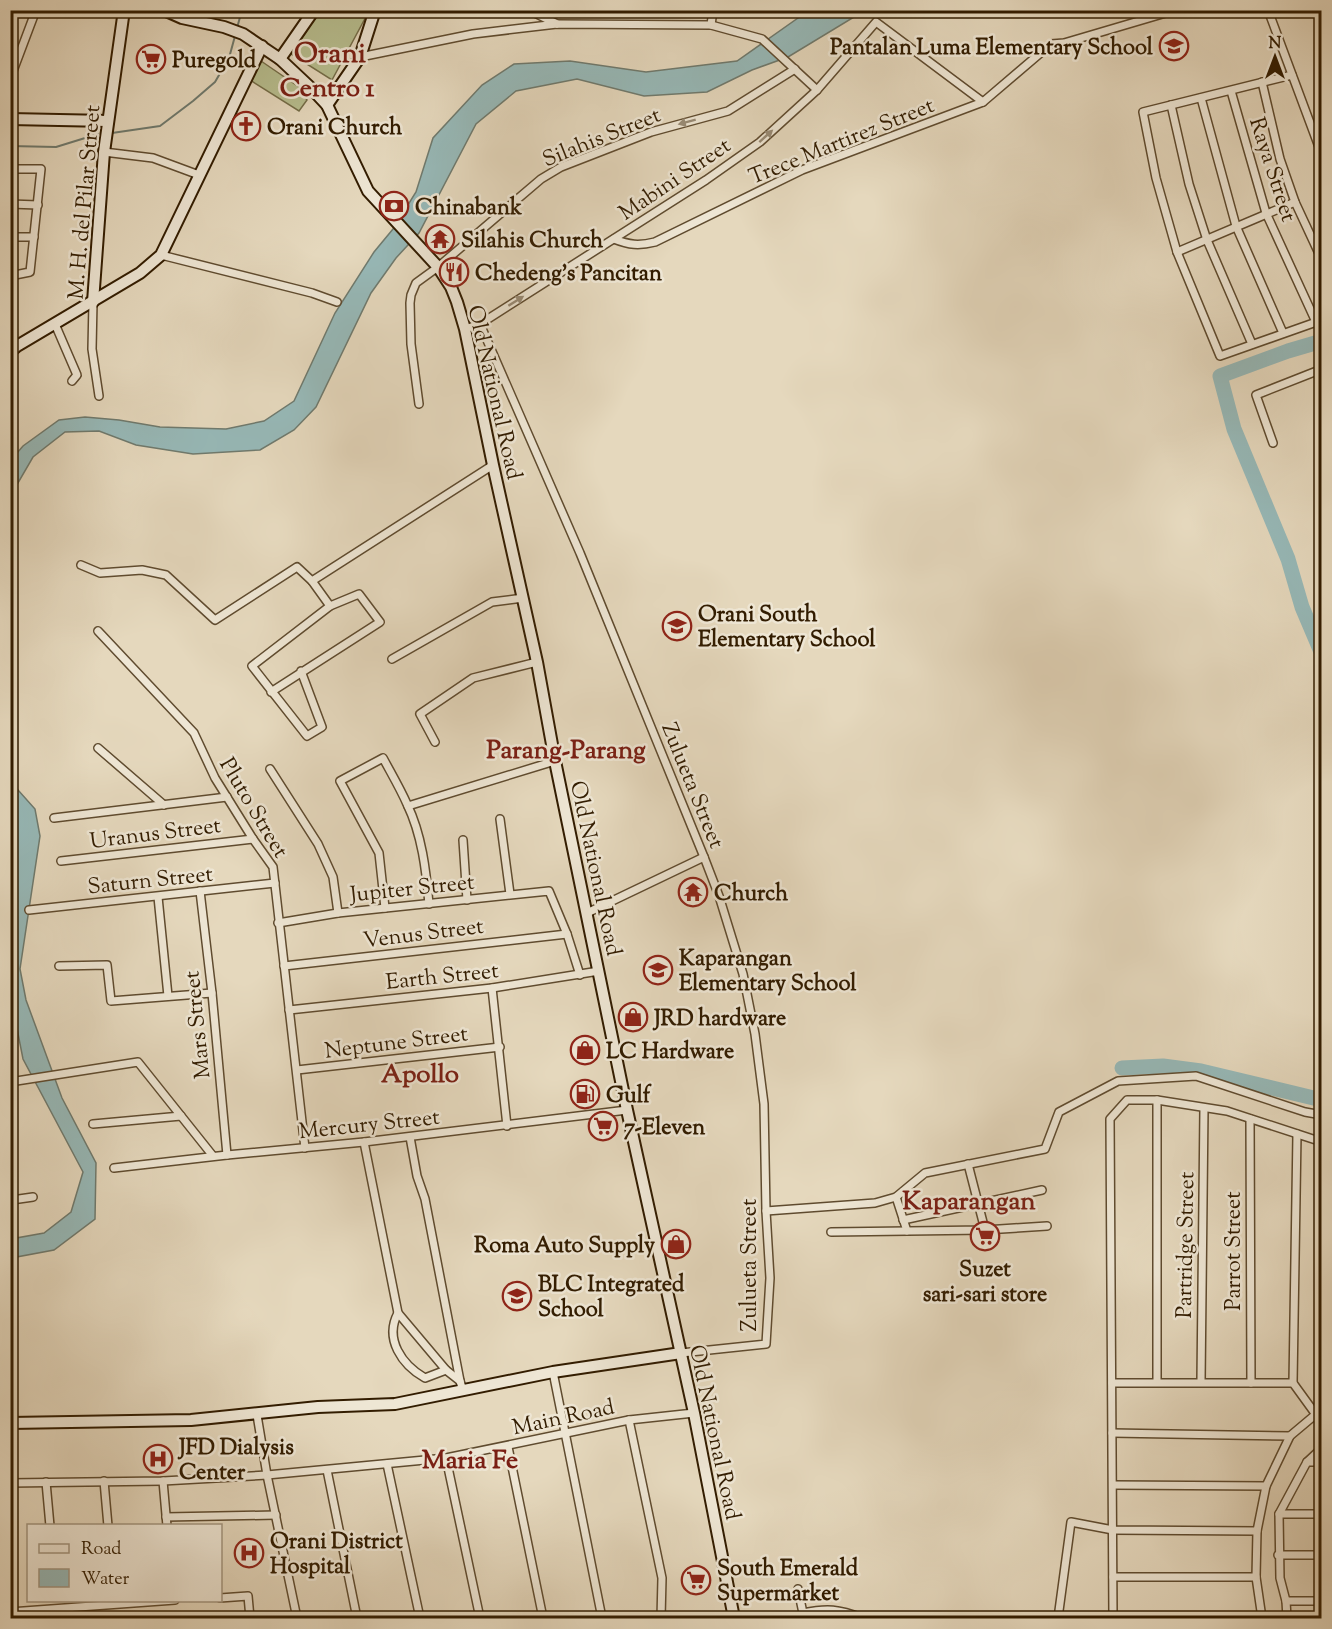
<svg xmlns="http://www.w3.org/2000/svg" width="1332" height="1629" font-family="'Sorts Mill Goudy',serif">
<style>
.green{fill:#b7be8f;stroke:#746d48;stroke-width:1.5}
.water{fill:#97b9b8;stroke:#6f7a6e;stroke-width:1.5}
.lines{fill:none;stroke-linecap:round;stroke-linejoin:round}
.stream{stroke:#6f7a6e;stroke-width:2}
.river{stroke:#97b9b8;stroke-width:15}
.street-casing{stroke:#5f4b2f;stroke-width:10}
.secondary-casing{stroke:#321c00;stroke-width:14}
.street{stroke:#eee6d4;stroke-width:7}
.secondary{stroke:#eee6d4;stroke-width:10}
.oneway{fill:#998b75}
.labels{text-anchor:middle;stroke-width:5;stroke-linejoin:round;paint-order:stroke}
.poi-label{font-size:22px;font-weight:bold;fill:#321c00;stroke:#eee6d4;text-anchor:start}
.street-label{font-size:22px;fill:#321c00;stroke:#eee6d4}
.quarter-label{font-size:26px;font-weight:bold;fill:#7a1f14;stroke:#eee6d4}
.district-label{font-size:28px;font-weight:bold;fill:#7a1f14;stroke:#eee6d4}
</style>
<rect width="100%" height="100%" fill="#e5d8bd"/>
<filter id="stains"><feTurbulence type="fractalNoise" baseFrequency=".00333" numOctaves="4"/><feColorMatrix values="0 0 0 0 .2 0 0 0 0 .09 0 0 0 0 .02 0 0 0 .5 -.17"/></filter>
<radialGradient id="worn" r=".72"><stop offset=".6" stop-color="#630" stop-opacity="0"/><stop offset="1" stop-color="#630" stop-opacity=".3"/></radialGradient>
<g class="green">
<polygon points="320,11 369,11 332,80 291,54"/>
<polygon points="261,61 299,87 307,100 299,111 250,80"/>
</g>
<g class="water">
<polygon points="808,11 864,11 788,57 752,70 707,92 644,96 577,79 516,91 476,124 419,233 396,258 371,293 316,407 294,430 260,450 193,454 136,445 99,431 65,432 33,457 11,495 11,460 23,446 59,420 85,417 119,420 160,427 226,429 264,421 294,401 335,313 374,252 393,229 416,192 433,138 482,85 514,64 570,61 646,72 737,61"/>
<polygon points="10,781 35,809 40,836 20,969 26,1000 62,1098 96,1163 95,1219 54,1250 11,1258 11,1239 44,1233 71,1212 83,1172 23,1059 11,998 10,878 16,857 14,818 11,814"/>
</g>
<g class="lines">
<g class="stream">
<polyline points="237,28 242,10"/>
<polyline points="112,133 160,126 193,101 215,82 229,58 235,36"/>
<polyline points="10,146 56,147 98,134"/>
</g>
<g class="river">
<polyline points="1322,341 1288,351 1220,376 1234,429 1288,559 1302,607 1322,654"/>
<polyline points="1122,1068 1163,1066 1201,1071 1322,1100"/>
</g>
<g class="street-casing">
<g id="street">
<polyline points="529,10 557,24"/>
<polyline points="1268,10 1322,155"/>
<polyline points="711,25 713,10"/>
<polyline points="360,57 473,34 557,24 711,25 762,39 817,90"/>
<polyline points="1292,75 1143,112 1156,178 1177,252 1220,356 1322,320"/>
<polyline points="10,79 36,10"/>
<polyline points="1262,82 1280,159 1295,202 1322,260"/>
<polyline points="1231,91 1266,213 1316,322"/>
<polyline points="1201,98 1236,226 1283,333"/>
<polyline points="1171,105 1189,184 1207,240 1252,344"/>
<polyline points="104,152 153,158 199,175"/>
<polyline points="10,169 41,169 30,272 10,276"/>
<polyline points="10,204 38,205"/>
<polyline points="10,237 34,237"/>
<path d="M614 239C629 245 639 246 655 242L802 170 983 102 1051 44 1064 43 1176 10"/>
<polyline points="1177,252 1295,202"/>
<polyline points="161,255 312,293 337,302"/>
<polyline points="93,302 92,349 99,396"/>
<polyline points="55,324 77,375 72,381"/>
<polyline points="480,324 580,553 704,857 719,896 743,974 755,1034 764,1104 766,1211 770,1278 766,1344 681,1353"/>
<polyline points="465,329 480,324 706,180 760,142 817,90 876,22 983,102"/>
<polyline points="10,333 17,346"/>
<polyline points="419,404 411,344 410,303 411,295 416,283 438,267 541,179 561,167 651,132 728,111 795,69"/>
<polyline points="1273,443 1256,395 1322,369"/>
<polyline points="81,565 100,573 142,570 166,575 215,620 297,567 312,581 493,465"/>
<polyline points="312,581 330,606"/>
<polyline points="98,631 194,733 215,778 253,839 273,867 305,1148"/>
<polyline points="392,659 492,602 523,598"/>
<polyline points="271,692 380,622 359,594 330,606 252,666 307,736 322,727 301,671"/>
<polyline points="435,742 420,714 473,678 537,662"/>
<polyline points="98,748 164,805"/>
<polyline points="270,769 318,844 333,877 338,913"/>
<polyline points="408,806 555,761"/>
<polyline points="54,818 227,797"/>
<polyline points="500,819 510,894"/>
<polyline points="463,840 467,900"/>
<polyline points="61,861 253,839"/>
<polyline points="200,891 212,993 227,1155"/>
<polyline points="158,897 168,996"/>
<path d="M385 908 379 853 340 781 383 758C391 773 400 788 407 804 422 835 426 870 429 904"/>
<polyline points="29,910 275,883"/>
<polyline points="587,913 704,857"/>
<polyline points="278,923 338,913 549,891 567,934 580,975"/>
<polyline points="59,966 107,965 111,1001 212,993"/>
<polyline points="284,966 567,934"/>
<polyline points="492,988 507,1126"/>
<polyline points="289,1010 492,988 599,971"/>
<polyline points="297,1070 500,1047"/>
<polyline points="10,1082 138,1062 213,1156"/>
<polyline points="1157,1100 1157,1382"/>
<polyline points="1250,1119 1251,1383"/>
<polyline points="93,1124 181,1116"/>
<polyline points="410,1137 417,1176 425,1199 460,1381"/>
<polyline points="364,1142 398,1313 446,1370 460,1381 463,1391"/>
<polyline points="968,1164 985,1230"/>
<polyline points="114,1168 227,1155 364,1142 627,1110"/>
<polyline points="10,1177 14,1200"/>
<polyline points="896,1197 907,1231"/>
<polyline points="12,1200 33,1197"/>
<polyline points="766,1211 875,1203 896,1197 925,1173 1045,1149 1059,1112 1118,1081 1196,1076 1305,1112 1322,1115"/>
<polyline points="903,1220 1042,1190"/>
<polyline points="831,1232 985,1230 1047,1226"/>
<path d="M398 1313C384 1339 402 1365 425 1378L446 1370"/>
<polyline points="553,1372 602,1618"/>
<polyline points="1201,1382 1204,1108"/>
<polyline points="1112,1383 1293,1383 1322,1423"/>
<polyline points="1293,1383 1297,1134"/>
<polyline points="257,1415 267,1475 297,1618"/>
<polyline points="629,1420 662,1578 661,1618"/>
<polyline points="1112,1433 1290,1436"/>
<polyline points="508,1447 543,1618"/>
<polyline points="446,1458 480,1618"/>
<polyline points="1307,1462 1322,1462"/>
<polyline points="387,1464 420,1618"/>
<polyline points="327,1470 357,1618"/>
<polyline points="104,1481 108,1526"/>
<polyline points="163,1481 167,1526"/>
<polyline points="46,1482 50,1526"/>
<polyline points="10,1483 163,1481 267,1475 446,1458 629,1420 694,1413"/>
<polyline points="1113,1485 1266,1486"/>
<polyline points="1279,1514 1322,1514"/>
<polyline points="166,1517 276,1515"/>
<polyline points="1278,1555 1322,1555"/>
<polyline points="1113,1577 1256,1577"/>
<polyline points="798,1589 804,1618"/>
<polyline points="220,1598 248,1596 250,1618"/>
<polyline points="1286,1601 1322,1601"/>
<polyline points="10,1612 175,1600"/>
<path d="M803 1613C827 1608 839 1609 862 1618"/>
<polyline points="1058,1618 1071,1522 1113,1530 1257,1531"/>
<polyline points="1113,1618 1110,1119 1127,1100 1157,1100 1227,1111 1322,1142"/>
<polyline points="1113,1618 1262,1617"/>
<polyline points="1262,1618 1256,1577 1257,1531 1266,1486 1290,1436 1315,1415 1322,1412"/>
<polyline points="1287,1618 1286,1601 1280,1578 1279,1514 1307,1462 1322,1448"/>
</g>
</g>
<g class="secondary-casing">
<g id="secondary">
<polyline points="164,10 182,18 224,27 243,34 280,59 313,90 327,105 368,191 438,267 451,287 457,302 465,329 493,465 537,662 555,761 627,1110 694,1413 734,1618"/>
<polyline points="280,59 314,10"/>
<polyline points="327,105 360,57 375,10"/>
<polyline points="10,119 108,121"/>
<polyline points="93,302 104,152 124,10"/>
<polyline points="10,352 17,346 140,273 161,255 262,46"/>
<polyline points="10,1423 191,1420 318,1407 395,1404 553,1372 681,1353"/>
</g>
</g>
<use href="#street" class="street"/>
<use href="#secondary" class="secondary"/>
</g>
<defs><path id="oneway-solid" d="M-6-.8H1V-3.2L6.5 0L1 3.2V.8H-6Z" transform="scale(1.5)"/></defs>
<g class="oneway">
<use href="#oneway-solid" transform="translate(687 122) rotate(165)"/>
<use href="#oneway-solid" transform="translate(766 136) rotate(-42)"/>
<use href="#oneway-solid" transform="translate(516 301) rotate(-32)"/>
</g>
<defs>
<g id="school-ring" transform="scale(1.5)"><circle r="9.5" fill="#eee6d4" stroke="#8f2418" stroke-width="1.5"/><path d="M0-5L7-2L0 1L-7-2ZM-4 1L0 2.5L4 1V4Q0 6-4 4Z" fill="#8f2418"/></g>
<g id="supermarket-ring" transform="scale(1.5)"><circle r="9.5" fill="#eee6d4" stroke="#8f2418" stroke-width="1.5"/><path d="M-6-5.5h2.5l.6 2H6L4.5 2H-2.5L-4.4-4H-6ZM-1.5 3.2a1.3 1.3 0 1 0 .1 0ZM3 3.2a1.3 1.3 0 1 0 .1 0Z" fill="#8f2418"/></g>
<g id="church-ring" transform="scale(1.5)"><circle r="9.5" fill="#eee6d4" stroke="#8f2418" stroke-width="1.5"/><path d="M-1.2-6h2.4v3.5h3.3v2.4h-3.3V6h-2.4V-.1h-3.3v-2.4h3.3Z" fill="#8f2418"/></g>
<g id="bank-ring" transform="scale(1.5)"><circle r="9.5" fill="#eee6d4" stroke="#8f2418" stroke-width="1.5"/><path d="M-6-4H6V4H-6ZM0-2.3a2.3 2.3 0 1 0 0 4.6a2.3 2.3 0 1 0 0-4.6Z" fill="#8f2418"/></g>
<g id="temple-ring" transform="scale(1.5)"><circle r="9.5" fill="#eee6d4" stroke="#8f2418" stroke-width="1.5"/><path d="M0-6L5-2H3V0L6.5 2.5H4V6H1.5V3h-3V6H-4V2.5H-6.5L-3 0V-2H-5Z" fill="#8f2418"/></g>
<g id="restaurant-ring" transform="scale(1.5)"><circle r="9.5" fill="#eee6d4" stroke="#8f2418" stroke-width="1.5"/><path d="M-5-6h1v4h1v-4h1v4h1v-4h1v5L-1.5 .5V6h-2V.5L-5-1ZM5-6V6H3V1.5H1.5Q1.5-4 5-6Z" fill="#8f2418"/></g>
<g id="shop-ring" transform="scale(1.5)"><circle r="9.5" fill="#eee6d4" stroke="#8f2418" stroke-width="1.5"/><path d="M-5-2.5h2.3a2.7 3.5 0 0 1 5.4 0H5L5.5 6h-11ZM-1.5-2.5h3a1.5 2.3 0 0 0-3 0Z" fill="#8f2418"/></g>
<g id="fuel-ring" transform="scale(1.5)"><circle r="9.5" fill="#eee6d4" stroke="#8f2418" stroke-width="1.5"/><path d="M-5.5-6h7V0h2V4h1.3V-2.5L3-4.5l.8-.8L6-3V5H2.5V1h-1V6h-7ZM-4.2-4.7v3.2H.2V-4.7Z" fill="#8f2418"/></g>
<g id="hospital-ring" transform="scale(1.5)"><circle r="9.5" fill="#eee6d4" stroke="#8f2418" stroke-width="1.5"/><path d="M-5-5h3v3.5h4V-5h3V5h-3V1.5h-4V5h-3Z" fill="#8f2418"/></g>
</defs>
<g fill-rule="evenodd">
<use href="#school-ring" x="1174" y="46"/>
<use href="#supermarket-ring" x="151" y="59"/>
<use href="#church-ring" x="246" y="126"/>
<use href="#bank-ring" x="394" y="206"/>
<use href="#temple-ring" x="440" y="239"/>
<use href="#restaurant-ring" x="454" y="272"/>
<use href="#school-ring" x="677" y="626"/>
<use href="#temple-ring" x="693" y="892"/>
<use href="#school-ring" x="658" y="970"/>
<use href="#shop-ring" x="633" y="1017"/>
<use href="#shop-ring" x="585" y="1050"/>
<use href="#fuel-ring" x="585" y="1094"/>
<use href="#supermarket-ring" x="603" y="1126"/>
<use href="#supermarket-ring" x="985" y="1236"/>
<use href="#shop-ring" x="676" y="1244"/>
<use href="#school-ring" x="517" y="1296"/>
<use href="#hospital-ring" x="158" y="1459"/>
<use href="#hospital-ring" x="249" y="1553"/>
<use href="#supermarket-ring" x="696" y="1580"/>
</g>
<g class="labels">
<g class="poi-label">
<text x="1153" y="54" text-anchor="end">Pantalan Luma Elementary School</text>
<text x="172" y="67">Puregold</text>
<text x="267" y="134">Orani Church</text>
<text x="415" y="214">Chinabank</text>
<text x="461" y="247">Silahis Church</text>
<text x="475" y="280">Chedeng's Pancitan</text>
<text x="698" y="621">Orani South<tspan x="698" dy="25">Elementary School</tspan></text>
<text x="714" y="900">Church</text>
<text x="679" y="965">Kaparangan<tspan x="679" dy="25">Elementary School</tspan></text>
<text x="654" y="1025">JRD hardware</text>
<text x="606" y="1058">LC Hardware</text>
<text x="606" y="1102">Gulf</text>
<text x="624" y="1134">7-Eleven</text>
<text x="655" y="1252" text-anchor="end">Roma Auto Supply</text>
<text x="985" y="1276" text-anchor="middle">Suzet<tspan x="985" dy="25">sari-sari store</tspan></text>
<text x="538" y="1291">BLC Integrated<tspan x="538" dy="25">School</tspan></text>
<text x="179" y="1454">JFD Dialysis<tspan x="179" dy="25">Center</tspan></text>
<text x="270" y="1548">Orani District<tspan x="270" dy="25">Hospital</tspan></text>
<text x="717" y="1575">South Emerald<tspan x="717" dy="25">Supermarket</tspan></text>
</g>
<g class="street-label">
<text transform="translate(601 136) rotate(-22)" y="8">Silahis Street</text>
<text transform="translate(841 140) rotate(-22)" y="8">Trece Martirez Street</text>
<text transform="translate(1274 169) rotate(72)" y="8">Raya Street</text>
<text transform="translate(674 178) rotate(-34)" y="8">Mabini Street</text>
<text transform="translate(83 202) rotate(-85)" y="8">M. H. del Pilar Street</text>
<text transform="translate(496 392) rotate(77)" y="8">Old National Road</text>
<text transform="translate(694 785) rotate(68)" y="8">Zulueta Street</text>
<text transform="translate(255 807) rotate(59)" y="8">Pluto Street</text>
<text transform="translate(155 832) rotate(-7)" y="8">Uranus Street</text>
<text transform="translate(597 868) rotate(78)" y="8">Old National Road</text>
<text transform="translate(150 879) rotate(-6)" y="8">Saturn Street</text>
<text transform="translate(412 887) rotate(-6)" y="8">Jupiter Street</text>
<text transform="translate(423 932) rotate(-7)" y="8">Venus Street</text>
<text transform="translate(442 975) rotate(-6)" y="8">Earth Street</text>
<text transform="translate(196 1025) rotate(-96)" y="8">Mars Street</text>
<text transform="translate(396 1041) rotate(-7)" y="8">Neptune Street</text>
<text transform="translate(369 1123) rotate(-6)" y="8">Mercury Street</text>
<text transform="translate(1184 1245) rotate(-89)" y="8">Partridge Street</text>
<text transform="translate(1232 1251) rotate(-90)" y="8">Parrot Street</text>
<text transform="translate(748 1265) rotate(-90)" y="8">Zulueta Street</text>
<text transform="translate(563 1416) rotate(-12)" y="8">Main Road</text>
<text transform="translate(716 1432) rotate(78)" y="8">Old National Road</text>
</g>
<g class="quarter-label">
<text x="327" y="96">Centro 1</text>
<text x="566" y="758">Parang-Parang</text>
<text x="420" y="1082">Apollo</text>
<text x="969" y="1209">Kaparangan</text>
<text x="470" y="1468">Maria Fe</text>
</g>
<g class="district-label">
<text x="330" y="62">Orani</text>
</g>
</g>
<rect width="1332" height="1629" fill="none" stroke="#e5d8bd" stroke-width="36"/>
<rect x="12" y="12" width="1308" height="1605" fill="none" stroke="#321c00" stroke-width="3"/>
<rect x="18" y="18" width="1296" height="1593" fill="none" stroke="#321c00" stroke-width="1.5"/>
<rect x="27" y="1524" width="195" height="78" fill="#eee6d4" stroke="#a3957f" stroke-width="1.5"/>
<rect x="39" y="1544" width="30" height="9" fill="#eee6d4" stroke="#a3957f" stroke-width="1.5"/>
<text x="81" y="1554" font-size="18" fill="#321c00">Road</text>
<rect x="39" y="1569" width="30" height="18" fill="#97b9b8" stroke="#a3957f" stroke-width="1.5"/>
<text x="81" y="1584" font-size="18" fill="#321c00">Water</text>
<g transform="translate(1275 57)" stroke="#eee6d4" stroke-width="4.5" paint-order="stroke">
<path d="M0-4.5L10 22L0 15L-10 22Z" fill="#321c00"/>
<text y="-9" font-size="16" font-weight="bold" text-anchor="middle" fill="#321c00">N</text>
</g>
<rect width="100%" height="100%" filter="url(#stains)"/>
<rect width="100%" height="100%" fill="url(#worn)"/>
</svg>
